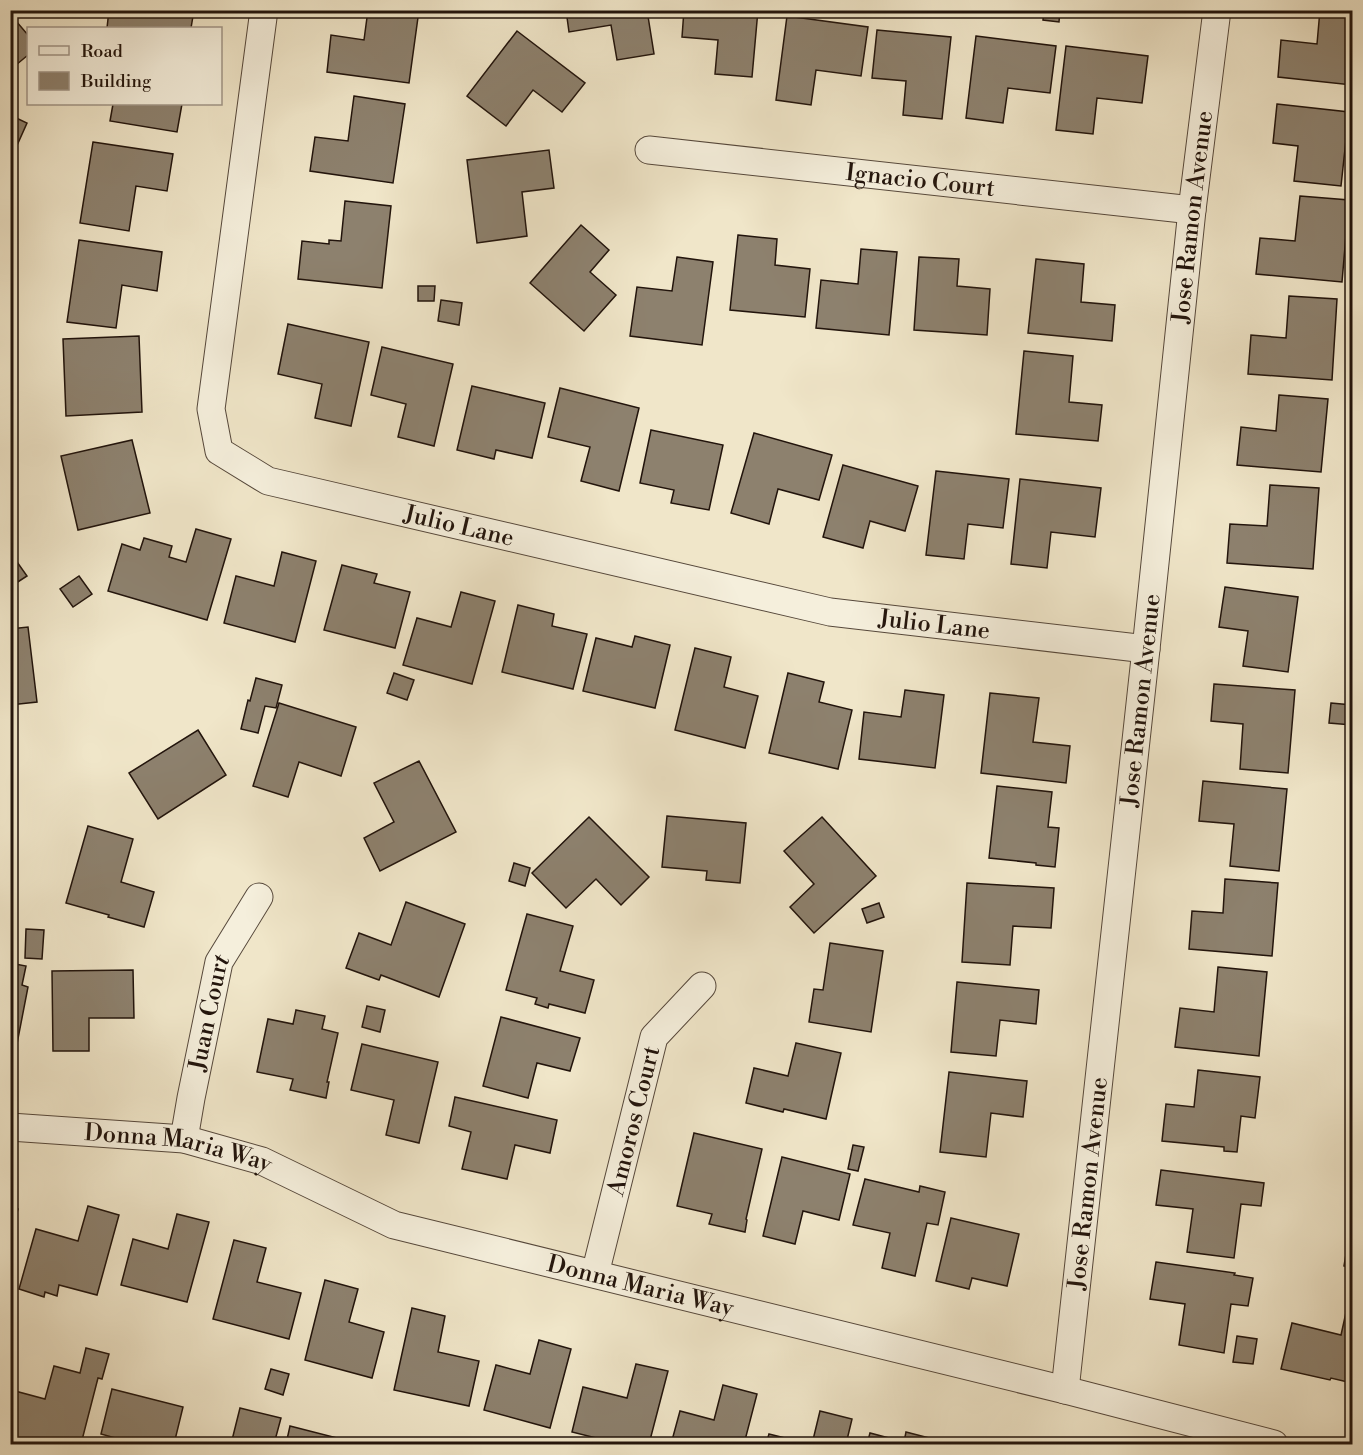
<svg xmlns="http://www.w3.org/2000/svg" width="1363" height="1455" font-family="'Libre Bodoni',serif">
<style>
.building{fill:#8d816e;stroke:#22140c;stroke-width:1.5}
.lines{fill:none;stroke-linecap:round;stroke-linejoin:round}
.street-casing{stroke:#56483b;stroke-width:29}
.street{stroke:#f5efdc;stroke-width:27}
.labels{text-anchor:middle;stroke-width:6;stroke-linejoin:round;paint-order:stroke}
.street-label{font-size:24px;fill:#22140c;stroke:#f5efdc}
</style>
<rect width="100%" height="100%" fill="#f0e6c9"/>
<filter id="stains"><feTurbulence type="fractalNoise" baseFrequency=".00333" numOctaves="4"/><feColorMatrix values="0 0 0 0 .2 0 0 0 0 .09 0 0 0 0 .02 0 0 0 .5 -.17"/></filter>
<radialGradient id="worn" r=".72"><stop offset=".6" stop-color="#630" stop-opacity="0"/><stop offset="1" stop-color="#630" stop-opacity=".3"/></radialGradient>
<g class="building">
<polygon points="109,10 194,10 191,28 107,28"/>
<polygon points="368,10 419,10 409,83 327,72 331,35 364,40"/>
<polygon points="566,10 647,10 654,54 617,60 611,25 569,32"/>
<polygon points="684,10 758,10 752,77 715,74 718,40 682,37"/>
<polygon points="1044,10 1060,10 1059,22 1043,20"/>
<polygon points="1320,10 1352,10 1352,85 1278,77 1281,40 1317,44"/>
<polygon points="10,14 28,35 28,55 10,70"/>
<polygon points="787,16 868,27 861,76 816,70 811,105 776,100"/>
<polygon points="877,30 951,37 942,119 903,115 906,81 872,78"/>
<polygon points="517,31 585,83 562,112 533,90 506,126 467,96"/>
<polygon points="976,36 1056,46 1050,93 1008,88 1003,123 966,118"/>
<polygon points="1066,46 1148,56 1142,103 1097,98 1093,134 1056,130"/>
<polygon points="354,96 405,104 393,183 310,171 315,137 348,141"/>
<polygon points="113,104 182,104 177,132 110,121"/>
<polygon points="1277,104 1349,112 1341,186 1294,181 1298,146 1273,143"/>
<polygon points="10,115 27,123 10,161"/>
<polygon points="93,142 173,154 167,191 136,186 129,231 80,223"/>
<polygon points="549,150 554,188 522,192 527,236 477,243 467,160"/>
<polygon points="1300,196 1349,200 1342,282 1256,274 1260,238 1295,241"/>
<polygon points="345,201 391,206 382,288 298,279 302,241 329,244 329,240 341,241"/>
<polygon points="581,225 609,250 590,272 616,295 584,331 530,283"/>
<polygon points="738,235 777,239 775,265 810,269 805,317 730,310"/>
<polygon points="79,240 162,252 157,291 122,285 116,328 67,322"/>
<polygon points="861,249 897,252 889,335 816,328 821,280 858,284"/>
<polygon points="677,257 713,262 702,345 630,336 637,287 672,291"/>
<polygon points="919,257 959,259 957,286 990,289 987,335 914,330"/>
<polygon points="1036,259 1084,264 1081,302 1115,305 1112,341 1028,333"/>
<polygon points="418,286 435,286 434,301 418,301"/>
<polygon points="1289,296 1337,299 1332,380 1248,374 1251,335 1286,338"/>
<polygon points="441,300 462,303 459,325 438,321"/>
<polygon points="288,324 369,342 351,426 315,418 322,384 278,374"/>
<polygon points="139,336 142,412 66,416 63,339"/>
<polygon points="382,347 453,364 434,446 398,437 406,404 371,395"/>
<polygon points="1024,351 1073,356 1069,402 1102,405 1098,441 1016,434"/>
<polygon points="472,386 545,403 532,458 496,450 494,459 457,450"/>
<polygon points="560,388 639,408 619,491 581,481 590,447 548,437"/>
<polygon points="1279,395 1328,399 1321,472 1237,465 1241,427 1276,431"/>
<polygon points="651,430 723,445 709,510 671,503 674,490 640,483"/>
<polygon points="754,433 832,455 819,500 778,489 769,524 731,513"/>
<polygon points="132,440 150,513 78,530 61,456"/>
<polygon points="843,465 918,486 905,531 870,521 863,548 823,537"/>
<polygon points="936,471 1009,479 1003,528 968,524 964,559 926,555"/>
<polygon points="1020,479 1101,488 1095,537 1051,532 1047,568 1011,564"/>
<polygon points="1270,485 1319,488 1313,569 1227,563 1230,524 1267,526"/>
<polygon points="196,529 231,539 207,620 108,591 122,544 140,550 144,538 172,546 169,557 186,562"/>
<polygon points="10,552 27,576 10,587"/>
<polygon points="282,552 316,561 295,642 224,623 236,576 274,586"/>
<polygon points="342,565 377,574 374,583 410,592 395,648 324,630"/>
<polygon points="79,576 92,594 73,607 60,589"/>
<polygon points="1225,587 1298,597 1288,672 1243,666 1248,631 1219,627"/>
<polygon points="461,592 495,601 472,684 403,665 417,618 451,627"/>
<polygon points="518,605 554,614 552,626 587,634 573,689 502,672"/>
<polygon points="28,627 37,702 10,705 10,629"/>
<polygon points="635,636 670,645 655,708 583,691 596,638 632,647"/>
<polygon points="695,648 731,657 724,687 758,696 745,748 675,730"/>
<polygon points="394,673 414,680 407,700 387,693"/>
<polygon points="788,673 824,682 819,702 852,710 838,769 769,753"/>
<polygon points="256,678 282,685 276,708 265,706 258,733 241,729 248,700 250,701"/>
<polygon points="1214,684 1295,690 1288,773 1240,769 1243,724 1211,721"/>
<polygon points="905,690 944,695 935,768 859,759 864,712 901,717"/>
<polygon points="990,693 1039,698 1033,742 1070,746 1066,783 981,773"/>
<polygon points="279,703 356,727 341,776 299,762 288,797 253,786"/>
<polygon points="1331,703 1352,705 1352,725 1329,723"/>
<polygon points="198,730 226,775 158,819 129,773"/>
<polygon points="419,761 456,832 380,871 364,838 394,822 374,783"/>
<polygon points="1203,781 1287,789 1279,871 1230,866 1234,824 1199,821"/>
<polygon points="997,786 1052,792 1048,827 1059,828 1055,867 1036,865 1036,863 989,858"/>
<polygon points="667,816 746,823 740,883 706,880 707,871 662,867"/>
<polygon points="589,817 649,877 621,905 596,879 566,908 532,873"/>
<polygon points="822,817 876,876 814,933 790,907 814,884 784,851"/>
<polygon points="88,826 133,839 121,882 154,892 144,927 108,917 109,915 66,903"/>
<polygon points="514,863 530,868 525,886 509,881"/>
<polygon points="1225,879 1278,883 1272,956 1189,949 1192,911 1223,913"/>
<polygon points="967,883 1054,888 1051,928 1013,926 1010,965 962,962"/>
<polygon points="406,902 465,924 439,997 381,975 379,980 346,968 359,933 391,945"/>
<polygon points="879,903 884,917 867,923 862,909"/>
<polygon points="527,914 573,926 560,971 594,980 585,1013 549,1004 548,1008 535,1004 537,998 506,990"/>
<polygon points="26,929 44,930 42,959 25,958"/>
<polygon points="830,943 883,951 871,1032 809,1022 814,989 823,990"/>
<polygon points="10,963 26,966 22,985 28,987 16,1049 10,1048"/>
<polygon points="1218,967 1267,972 1259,1056 1175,1047 1180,1008 1214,1012"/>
<polygon points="133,970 134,1018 89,1018 89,1051 53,1051 52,971"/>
<polygon points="957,982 1039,990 1036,1024 1000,1020 996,1056 951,1052"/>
<polygon points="367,1006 385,1010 380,1032 362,1027"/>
<polygon points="296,1010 325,1016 322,1029 338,1033 327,1082 329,1082 326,1098 290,1090 293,1079 257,1072 268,1019 293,1024"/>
<polygon points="501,1017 580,1038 570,1071 537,1063 528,1098 483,1086"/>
<polygon points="796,1043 841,1053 826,1119 784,1109 783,1112 746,1103 754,1068 788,1076"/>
<polygon points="362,1044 438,1062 419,1143 386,1135 394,1100 351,1090"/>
<polygon points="1198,1070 1260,1077 1255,1118 1241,1116 1237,1152 1224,1151 1224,1147 1162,1141 1166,1104 1194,1107"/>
<polygon points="949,1072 1027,1081 1023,1117 991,1113 986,1157 940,1152"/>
<polygon points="455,1097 557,1120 550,1153 515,1145 507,1179 462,1169 471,1132 449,1126"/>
<polygon points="694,1133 762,1149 746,1219 747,1220 745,1232 709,1224 712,1214 677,1206"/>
<polygon points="853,1145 864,1147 858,1171 848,1169"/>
<polygon points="782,1157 850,1174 839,1220 803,1211 795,1244 763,1236"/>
<polygon points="1161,1170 1264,1183 1261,1206 1241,1204 1234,1258 1187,1252 1193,1209 1156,1205"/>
<polygon points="865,1179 919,1192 920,1186 945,1192 938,1225 927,1223 915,1276 882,1268 890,1233 853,1225"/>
<polygon points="88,1206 119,1215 97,1295 59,1285 57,1296 45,1292 44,1297 19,1289 36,1229 78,1241"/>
<polygon points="10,1207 18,1209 10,1238"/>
<polygon points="177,1214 209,1222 187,1302 121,1285 133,1239 168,1249"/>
<polygon points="951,1218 1019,1234 1007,1286 972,1278 969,1289 936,1281"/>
<polygon points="1352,1219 1352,1268 1344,1266"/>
<polygon points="234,1240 266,1248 257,1282 301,1293 289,1339 213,1319"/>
<polygon points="1156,1262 1235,1273 1234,1275 1253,1278 1248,1306 1231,1304 1224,1353 1179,1345 1185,1304 1150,1299"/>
<polygon points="325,1280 358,1289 349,1322 384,1332 372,1378 305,1360"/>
<polygon points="412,1308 445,1316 438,1352 479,1361 469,1406 394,1390"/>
<polygon points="1347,1308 1352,1309 1352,1383 1331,1378 1330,1380 1281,1369 1292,1323 1341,1335"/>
<polygon points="1237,1336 1257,1339 1253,1364 1233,1362"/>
<polygon points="539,1340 571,1349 550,1428 484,1410 496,1365 530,1374"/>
<polygon points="86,1348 109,1354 102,1379 98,1378 81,1444 67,1444 49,1440 48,1444 10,1444 10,1409 15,1391 45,1399 54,1366 80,1373"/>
<polygon points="636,1364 668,1371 649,1444 620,1444 572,1432 583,1387 627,1398"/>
<polygon points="271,1369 289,1374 283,1395 265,1389"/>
<polygon points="723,1385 757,1394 744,1444 671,1444 680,1411 714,1420"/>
<polygon points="112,1389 183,1407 174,1444 133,1444 133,1443 101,1434"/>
<polygon points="240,1408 281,1418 274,1444 231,1444"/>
<polygon points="820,1411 852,1419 846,1444 812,1444"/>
<polygon points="290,1426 341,1439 340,1444 286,1444"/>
<polygon points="906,1432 941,1441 940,1444 867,1444 870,1433 904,1442"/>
<polygon points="769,1434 809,1444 766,1444"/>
</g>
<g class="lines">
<g class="street-casing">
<g id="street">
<path id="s1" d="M264 10 211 409 219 451 268 481 830 612 1146 649"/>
<path id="s2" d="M649 150 1192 210"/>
<path id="s3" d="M10 1127 184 1139 262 1161 394 1225 1065 1390 1274 1444"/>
<path id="s4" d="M184 1139 191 1098 219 962 259 897"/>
<path id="s5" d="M595 1274 654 1037 702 986"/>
<path id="s6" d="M1065 1390 1146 649 1192 210 1217 10"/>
</g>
</g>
<use href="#street" class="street"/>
</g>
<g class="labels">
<g class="street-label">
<text dy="8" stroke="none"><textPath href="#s2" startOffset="273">Ignacio Court</textPath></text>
<text dy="8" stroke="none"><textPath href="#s6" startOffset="1180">Jose Ramon Avenue</textPath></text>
<text dy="8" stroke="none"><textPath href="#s1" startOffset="699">Julio Lane</textPath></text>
<text dy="8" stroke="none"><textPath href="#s1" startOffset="1185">Julio Lane</textPath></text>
<text dy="8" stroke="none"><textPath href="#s6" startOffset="694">Jose Ramon Avenue</textPath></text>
<text dy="8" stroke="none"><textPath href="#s4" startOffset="129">Juan Court</textPath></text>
<text dy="8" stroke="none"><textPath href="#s5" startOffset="158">Amoros Court</textPath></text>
<text dy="8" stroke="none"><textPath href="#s3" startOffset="170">Donna Maria Way</textPath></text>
<text dy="8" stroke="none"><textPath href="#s6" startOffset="208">Jose Ramon Avenue</textPath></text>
<text dy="8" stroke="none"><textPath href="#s3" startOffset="656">Donna Maria Way</textPath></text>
</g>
</g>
<rect width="1363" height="1455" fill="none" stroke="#f0e6c9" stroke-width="36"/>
<rect x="12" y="12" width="1339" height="1431" fill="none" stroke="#22140c" stroke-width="3"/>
<rect x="18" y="18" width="1327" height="1419" fill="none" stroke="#22140c" stroke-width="1.5"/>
<rect x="27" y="27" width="195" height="78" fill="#f5efdc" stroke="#a19789" stroke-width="1.5"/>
<rect x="39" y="46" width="30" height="9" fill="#f5efdc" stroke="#a19789" stroke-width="1.5"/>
<text x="81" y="57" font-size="18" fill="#22140c">Road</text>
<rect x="39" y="72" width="30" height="18" fill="#8d816e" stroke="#a19789" stroke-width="1.5"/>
<text x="81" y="87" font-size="18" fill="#22140c">Building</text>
<rect width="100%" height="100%" filter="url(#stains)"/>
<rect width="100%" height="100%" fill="url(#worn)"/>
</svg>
